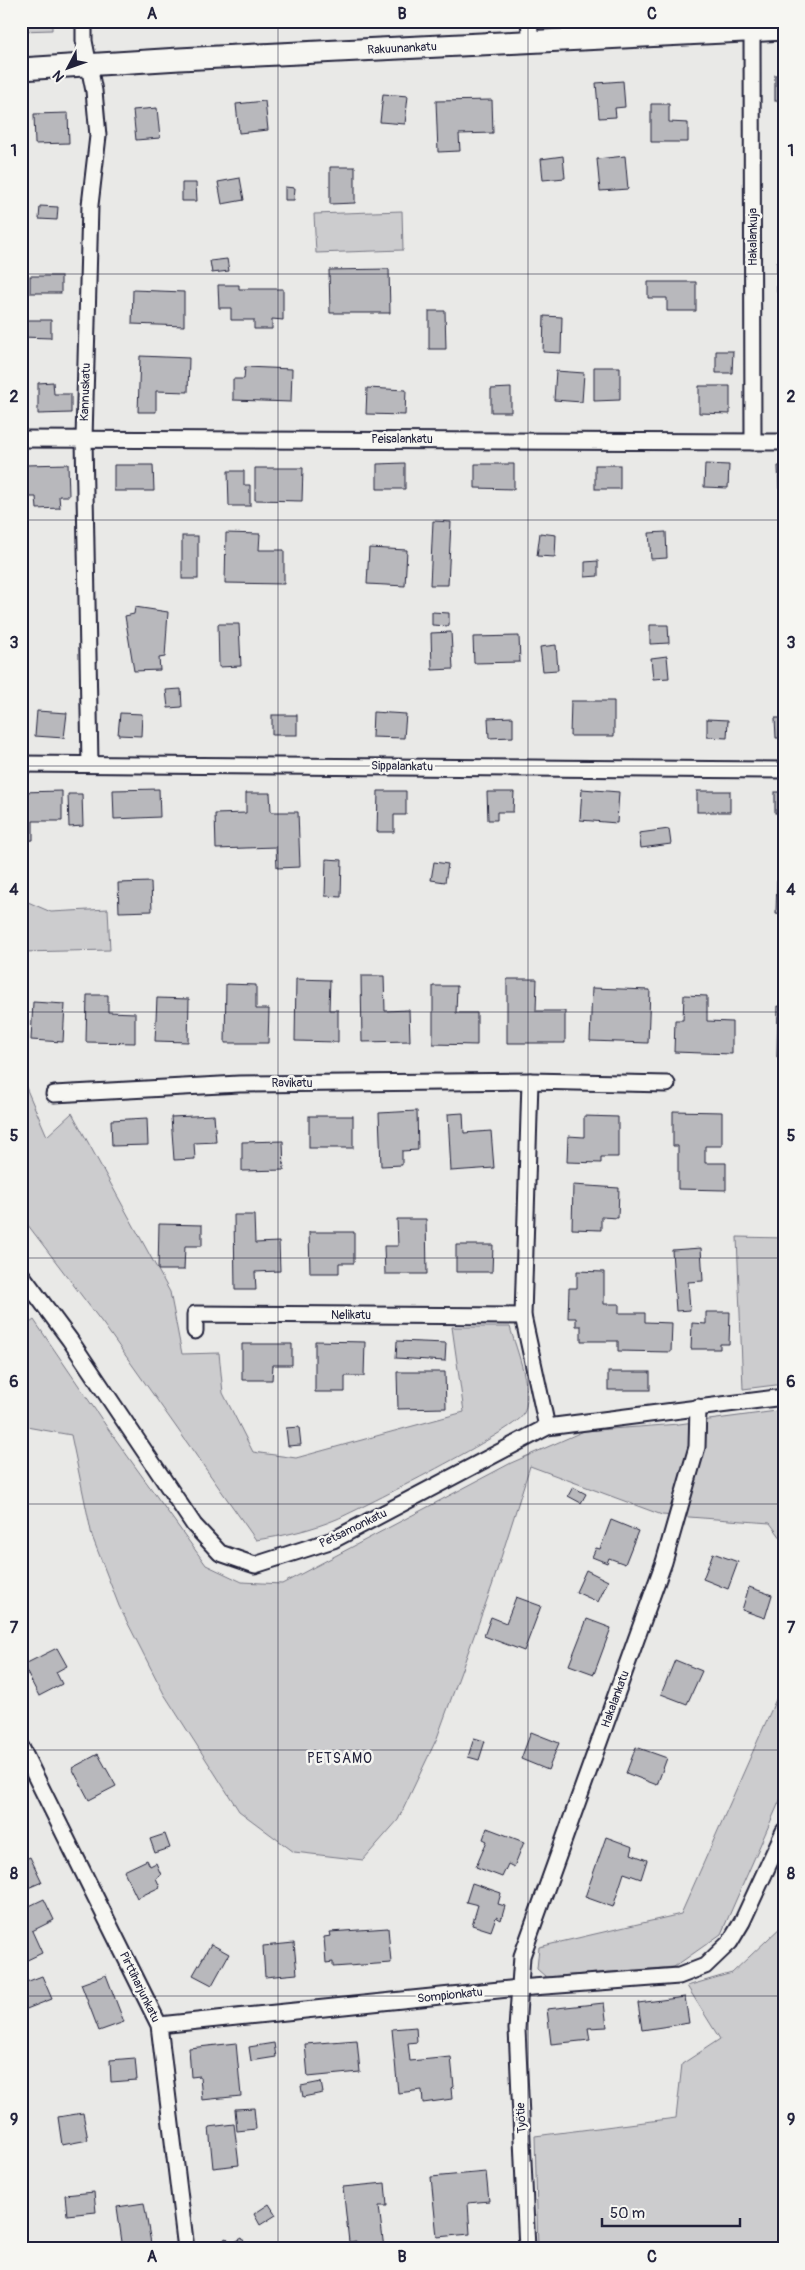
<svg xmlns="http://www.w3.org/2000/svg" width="805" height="2270" font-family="Pangolin,sans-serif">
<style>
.green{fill:#ccccce;stroke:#777784}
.building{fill:#b8b8bc;stroke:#22223b}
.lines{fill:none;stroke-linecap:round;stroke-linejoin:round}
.street-casing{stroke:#22223b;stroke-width:19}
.secondary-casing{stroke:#22223b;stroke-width:25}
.street{stroke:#f6f6f2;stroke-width:15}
.secondary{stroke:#f6f6f2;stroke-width:21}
.grid{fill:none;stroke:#22223b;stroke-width:1;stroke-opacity:0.55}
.labels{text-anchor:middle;stroke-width:5;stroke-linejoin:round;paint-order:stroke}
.street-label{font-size:12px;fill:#22223b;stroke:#f6f6f2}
.neighbourhood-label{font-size:14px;letter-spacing:1px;fill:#22223b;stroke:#f6f6f2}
.neatline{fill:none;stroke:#22223b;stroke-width:2}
.grid-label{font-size:16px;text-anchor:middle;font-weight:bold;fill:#22223b}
</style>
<rect width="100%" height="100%" fill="#e9e9e7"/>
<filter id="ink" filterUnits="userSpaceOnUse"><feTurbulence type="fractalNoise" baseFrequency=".02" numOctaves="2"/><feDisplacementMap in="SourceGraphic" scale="10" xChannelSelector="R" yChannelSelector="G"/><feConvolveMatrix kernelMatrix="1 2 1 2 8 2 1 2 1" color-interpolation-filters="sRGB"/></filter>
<g filter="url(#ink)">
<g class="green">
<polygon points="21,21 52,21 52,30 21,31"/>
<polygon points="402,211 403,250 316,253 314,214"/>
<polygon points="21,899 51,912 108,909 110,950 21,952"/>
<path d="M21 1076 47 1136 72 1113 170 1292 182 1354 219 1353 223 1393 253 1452 296 1458 464 1412 452 1327H510C516 1349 535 1394 523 1415 515 1430 362 1508 337 1519 311 1530 283 1536 256 1540L104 1325 21 1216Z"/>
<polygon points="737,1237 784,1238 784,1384 743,1389"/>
<polygon points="34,1320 111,1433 206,1565 242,1582 282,1584 511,1463 584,1431 679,1424 784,1410 784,1542 770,1523 662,1515 530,1466 492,1586 437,1738 398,1820 363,1860 294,1852 239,1811 164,1694 119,1606 92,1536 71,1435 21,1426 21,1329"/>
<polygon points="781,1688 784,1691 784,1791 721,1934 674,1967 546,1977 537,1969 539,1947 681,1914"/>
<polygon points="784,1924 784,2249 538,2249 535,2136 676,2118 682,2064 720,2039 687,1986 732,1973"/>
</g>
<g class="building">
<rect x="775" y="75" width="9" height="26"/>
<polygon points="623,81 625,107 615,108 616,117 599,118 596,83"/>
<polygon points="383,94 408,96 405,124 380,122"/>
<polygon points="492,100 493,133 459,134 460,151 438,152 436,101"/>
<polygon points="265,101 268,130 239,133 236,104"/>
<polygon points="651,104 669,104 669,122 688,123 688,142 651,142"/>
<polygon points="157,108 160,138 136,140 133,110"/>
<polygon points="68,113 69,143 35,144 34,114"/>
<polygon points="563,156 565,178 543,180 541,159"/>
<polygon points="625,156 628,189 600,191 597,159"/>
<polygon points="330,167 355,167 355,203 330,204"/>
<polygon points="240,178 244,200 222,204 218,182"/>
<polygon points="182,183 196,183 197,201 182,201"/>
<polygon points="285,187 295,188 294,200 285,200"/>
<polygon points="40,206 58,207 57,220 39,219"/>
<polygon points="227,259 229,271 212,273 210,261"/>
<rect x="777" y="263" width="7" height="29"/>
<polygon points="389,269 390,313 330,313 329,270"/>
<rect x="30" y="276" width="31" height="17"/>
<polygon points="21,280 23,320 51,320 51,338 21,337"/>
<polygon points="648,282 696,282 696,311 667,311 667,298 648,298"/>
<polygon points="218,285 239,285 239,289 283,289 283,320 272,319 272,329 254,329 254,320 231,320 231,308 219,308"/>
<polygon points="133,290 184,292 184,326 132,324"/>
<polygon points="429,311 445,311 446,349 429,349"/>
<polygon points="544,316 562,317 561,353 543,352"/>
<polygon points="716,351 733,351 732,373 716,373"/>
<polygon points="140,356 189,358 188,392 156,391 156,412 138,412"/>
<polygon points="245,367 292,369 291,402 233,400 233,379 244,379"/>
<polygon points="594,367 620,367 620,400 594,401"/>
<polygon points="556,371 584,373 582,402 554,400"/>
<polygon points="53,382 54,394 71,394 71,413 38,414 38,383"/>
<polygon points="782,382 784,382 784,414 781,414"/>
<polygon points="699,386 730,386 730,414 699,413"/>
<polygon points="367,388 406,390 405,415 366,414"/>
<polygon points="511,388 511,412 491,412 491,389"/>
<polygon points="405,463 405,489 377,489 377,464"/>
<polygon points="68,464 69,496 59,496 60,508 37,509 36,497 27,497 26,465"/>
<polygon points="475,464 514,464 514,489 475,488"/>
<polygon points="705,464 729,465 728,488 704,487"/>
<polygon points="114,465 153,465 154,491 114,491"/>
<rect x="595" y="465" width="25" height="24"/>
<polygon points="778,466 784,466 784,489 779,489"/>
<polygon points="255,468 303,468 302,501 255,500"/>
<polygon points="228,471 244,471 244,485 250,485 250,506 229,506"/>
<polygon points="433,521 451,522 448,585 430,585"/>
<polygon points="666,532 667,558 651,559 649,533"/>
<polygon points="226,533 260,534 259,550 284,550 284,584 225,583"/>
<polygon points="540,533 556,535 555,557 537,556"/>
<rect x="182" y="536" width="16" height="43"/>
<polygon points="369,548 407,550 405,586 367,584"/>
<polygon points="598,561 598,576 585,577 585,562"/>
<polygon points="135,607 168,612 165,657 159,658 160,670 134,671 125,616 134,614"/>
<polygon points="432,612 449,613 449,626 432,625"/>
<polygon points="218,624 239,624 241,666 219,667"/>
<polygon points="650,625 668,625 669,643 650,644"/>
<polygon points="451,632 453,669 432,670 431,633"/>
<polygon points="519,636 520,662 474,663 473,637"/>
<polygon points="556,645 558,670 543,671 540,647"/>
<polygon points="667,656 669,678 653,679 651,658"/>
<polygon points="181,689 182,707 168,708 166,690"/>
<polygon points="571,701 614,701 614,736 570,736"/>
<polygon points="37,711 67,713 64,738 35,736"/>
<polygon points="373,712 406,714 404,738 372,737"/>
<polygon points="120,713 142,714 141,736 118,735"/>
<rect x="272" y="715" width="25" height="20"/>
<polygon points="513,717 513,737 489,738 488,718"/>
<polygon points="775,718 784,718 784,738 776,738"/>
<polygon points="707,719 728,720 727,738 707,737"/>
<polygon points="159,789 160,817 114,819 113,790"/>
<polygon points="582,789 619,792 617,823 580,820"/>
<polygon points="62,791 62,821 33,821 33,840 21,841 21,792"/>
<polygon points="378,791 406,791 406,815 394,815 394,832 377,832"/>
<rect x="697" y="791" width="33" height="21"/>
<polygon points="487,792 514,792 513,812 497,812 497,820 488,820"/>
<rect x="775" y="792" width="9" height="21"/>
<polygon points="246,793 270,793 271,812 298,812 300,867 277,868 276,847 216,849 215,814 246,813"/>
<polygon points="68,794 82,794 83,826 69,827"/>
<polygon points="669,829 671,844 641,848 639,833"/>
<polygon points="326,859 342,860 341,897 325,896"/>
<polygon points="434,862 448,864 445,882 431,880"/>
<polygon points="777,881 784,881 784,915 776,914"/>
<polygon points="151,882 152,911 119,912 118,883"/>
<polygon points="361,976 384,976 385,1011 409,1010 410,1041 362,1042"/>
<polygon points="296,979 330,980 329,1010 338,1010 338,1042 295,1041"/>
<polygon points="507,979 537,979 536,1011 565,1011 565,1043 507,1043"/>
<polygon points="226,984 256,985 256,1009 269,1009 268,1043 225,1043"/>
<polygon points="433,986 457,986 456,1013 477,1013 477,1045 433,1044"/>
<polygon points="592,988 650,990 648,1043 590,1041"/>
<polygon points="87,995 108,995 108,1012 135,1013 135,1043 86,1042"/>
<polygon points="684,995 707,996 707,1021 732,1022 732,1054 674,1052 675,1020 683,1020"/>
<polygon points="157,998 189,999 188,1042 155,1041"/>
<polygon points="33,1002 65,1004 63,1042 31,1040"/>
<polygon points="778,1006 784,1007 784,1057 777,1057"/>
<polygon points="417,1111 418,1150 402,1151 402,1165 381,1166 379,1113"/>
<polygon points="673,1111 722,1112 722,1146 705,1146 705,1163 726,1163 726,1190 678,1189 678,1146 673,1146"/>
<polygon points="463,1113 464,1133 491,1131 494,1168 451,1171 448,1114"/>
<polygon points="214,1115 216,1142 194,1143 195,1159 174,1160 171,1117"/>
<rect x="309" y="1116" width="44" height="32"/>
<polygon points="584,1116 618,1117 618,1157 601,1157 601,1163 567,1162 568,1136 584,1137"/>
<polygon points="147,1118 148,1145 112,1146 111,1120"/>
<rect x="780" y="1124" width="4" height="25"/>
<polygon points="283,1141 284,1170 242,1171 242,1142"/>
<polygon points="573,1185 619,1188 618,1218 601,1217 601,1230 572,1229"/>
<polygon points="234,1215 254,1215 255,1243 279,1242 280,1271 255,1272 256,1290 235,1290"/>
<polygon points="397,1219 426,1219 427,1274 385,1274 384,1246 398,1246"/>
<polygon points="159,1224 202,1225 202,1246 185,1246 184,1270 158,1270"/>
<polygon points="309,1232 354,1232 354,1263 339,1263 339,1273 310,1273"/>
<polygon points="456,1245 493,1245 492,1272 456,1272"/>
<polygon points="701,1248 703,1281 688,1282 690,1310 676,1311 672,1250"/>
<polygon points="577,1271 604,1272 604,1304 619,1304 619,1313 645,1313 645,1322 672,1323 671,1352 618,1351 618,1341 581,1341 581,1326 576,1326 576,1318 568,1318 569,1288 577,1288"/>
<polygon points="706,1312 730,1312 729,1344 720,1344 720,1349 691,1349 692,1323 706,1324"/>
<polygon points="315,1341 365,1342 364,1376 345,1376 345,1392 315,1392"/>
<polygon points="397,1341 446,1343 445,1361 396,1358"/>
<polygon points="242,1344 292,1344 292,1365 273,1365 272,1380 242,1380"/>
<polygon points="397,1372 445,1372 446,1408 398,1409"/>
<rect x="608" y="1372" width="42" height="18"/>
<polygon points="299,1427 301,1445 288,1446 286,1428"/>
<polygon points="573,1487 586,1494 581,1503 568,1496"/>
<polygon points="611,1520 638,1531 625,1564 609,1558 607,1563 592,1557 596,1548 600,1549"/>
<polygon points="713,1553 738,1562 728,1589 703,1579"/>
<polygon points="586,1570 608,1581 598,1602 576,1592"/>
<polygon points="749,1587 772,1595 765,1618 742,1610"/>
<polygon points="516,1597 541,1606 524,1651 484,1636 491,1617 506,1623"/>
<polygon points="587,1619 611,1628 594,1674 569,1665"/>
<polygon points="57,1648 67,1666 56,1672 62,1684 39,1696 23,1665"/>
<polygon points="675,1660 702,1671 687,1704 661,1694"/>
<polygon points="531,1732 559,1743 548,1770 521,1759"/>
<polygon points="474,1738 485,1741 479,1760 468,1757"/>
<polygon points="636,1747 667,1758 657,1785 626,1773"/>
<polygon points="98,1754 116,1786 89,1800 72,1768"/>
<polygon points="487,1828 524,1842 514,1867 508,1864 502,1877 476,1867 487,1841 483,1839"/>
<polygon points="165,1834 170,1848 155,1853 150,1839"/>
<polygon points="606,1837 633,1847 631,1854 647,1860 641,1879 624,1873 613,1907 585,1897"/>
<polygon points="30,1857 42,1882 21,1891 21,1861"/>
<polygon points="147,1860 150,1866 156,1863 161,1875 156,1878 160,1887 137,1898 124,1871"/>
<polygon points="472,1883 501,1893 498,1904 505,1906 501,1920 496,1917 491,1931 472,1925 478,1905 466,1902"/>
<polygon points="44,1899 54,1920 32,1931 42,1953 21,1963 21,1910"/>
<polygon points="388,1928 391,1963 333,1967 333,1962 326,1963 324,1937 331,1936 330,1932"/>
<polygon points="294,1943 297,1974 265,1977 263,1946"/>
<polygon points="211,1944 229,1954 212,1985 193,1975"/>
<polygon points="106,1975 124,2022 99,2031 81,1984"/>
<polygon points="42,1976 52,1999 24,2010 21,2004 21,1984"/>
<polygon points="685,1997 689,2023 642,2030 638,2003"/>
<polygon points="604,2003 607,2027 588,2028 590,2040 551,2044 547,2009"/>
<polygon points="416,2027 417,2042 408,2043 410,2061 451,2057 454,2087 451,2088 452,2099 423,2103 422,2090 398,2093 392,2029"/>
<polygon points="357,2040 360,2072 308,2077 305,2044"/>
<polygon points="236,2043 241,2096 202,2100 200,2076 191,2077 189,2048"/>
<polygon points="274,2043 276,2057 251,2061 249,2047"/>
<polygon points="135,2058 137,2080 111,2082 110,2060"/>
<polygon points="321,2082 323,2093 303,2097 301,2086"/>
<polygon points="254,2108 256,2129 237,2131 235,2109"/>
<polygon points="83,2113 88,2140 62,2145 58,2117"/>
<polygon points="234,2124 239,2165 213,2168 209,2127"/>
<polygon points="486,2172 489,2201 468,2203 470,2234 437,2237 431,2177"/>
<polygon points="385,2183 387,2206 379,2206 384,2249 357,2249 356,2241 349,2242 343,2187"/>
<polygon points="94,2192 96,2212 67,2215 65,2195"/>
<polygon points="144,2203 152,2249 123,2249 117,2207"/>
<polygon points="269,2204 276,2215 260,2225 254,2214"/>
<polygon points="227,2238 231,2244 242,2238 248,2249 207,2249"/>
</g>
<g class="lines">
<g class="street-casing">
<g id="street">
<polyline points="84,21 84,41 94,91 98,136 90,205 84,439 90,764"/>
<polyline points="529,21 531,42"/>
<polyline points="752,32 753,442"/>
<polyline points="21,439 784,442"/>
<polyline points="21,764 784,770"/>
<polyline points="530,1081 523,1316 547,1427"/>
<polyline points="54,1094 239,1084 530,1081 667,1084"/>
<polyline points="21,1274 70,1340 194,1525 220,1553 255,1565 333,1540 547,1427 784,1397"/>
<polyline points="195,1331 195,1314 523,1316"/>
<polyline points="21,1747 159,2025 186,2249"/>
<polyline points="159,2025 519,1988 679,1976 705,1966 730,1942 742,1922 784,1831"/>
<polyline points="527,2249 517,2029 522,1956 664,1562 697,1447 698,1407"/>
</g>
</g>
<g class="secondary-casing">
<polyline id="secondary" points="21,69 179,59 784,29"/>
</g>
<use href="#street" class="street"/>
<use href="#secondary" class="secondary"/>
</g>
</g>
<path class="grid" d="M278 21V2249M528 21V2249M21 274H784M21 520H784M21 766H784M21 1012H784M21 1258H784M21 1504H784M21 1750H784M21 1996H784"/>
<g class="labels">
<g class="street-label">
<text transform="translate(402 48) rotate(-3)" y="4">Rakuunankatu</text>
<text transform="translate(753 237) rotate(-90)" y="4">Hakalankuja</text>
<text transform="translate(85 392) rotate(-88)" y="4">Kannuskatu</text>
<text x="402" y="443">Peisalankatu</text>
<text transform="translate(402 766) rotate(1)" y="4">Sippalankatu</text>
<text x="292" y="1087">Ravikatu</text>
<text x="351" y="1319">Nelikatu</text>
<text transform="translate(353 1528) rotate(-26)" y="4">Petsamonkatu</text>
<text transform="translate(615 1699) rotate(-70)" y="4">Hakalankatu</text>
<text transform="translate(140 1987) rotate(64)" y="4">Pirttiharjunkatu</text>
<text transform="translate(450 1995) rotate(-6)" y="4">Sompionkatu</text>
<text transform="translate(521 2118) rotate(-93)" y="4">Työtie</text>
</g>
<g class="neighbourhood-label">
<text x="340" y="1763">PETSAMO</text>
</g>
</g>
<rect width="805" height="2270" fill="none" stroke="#f6f6f2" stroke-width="55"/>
<g transform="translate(68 68) rotate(229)" stroke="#f6f6f2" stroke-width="4" paint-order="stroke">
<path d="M0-4L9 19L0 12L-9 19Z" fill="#22223b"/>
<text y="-8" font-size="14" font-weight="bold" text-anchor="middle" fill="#22223b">N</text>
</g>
<path d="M602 2218v8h138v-8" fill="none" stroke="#22223b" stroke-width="2.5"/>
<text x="610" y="2218" font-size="15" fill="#22223b" stroke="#f6f6f2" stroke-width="4" paint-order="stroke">50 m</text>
<rect x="28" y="28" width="750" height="2214" class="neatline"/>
<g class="grid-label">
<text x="152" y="19">A</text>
<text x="402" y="19">B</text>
<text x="652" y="19">C</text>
<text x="14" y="156">1</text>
<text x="791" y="156">1</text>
<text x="14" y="402">2</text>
<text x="791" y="402">2</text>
<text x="14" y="648">3</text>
<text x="791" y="648">3</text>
<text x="14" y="895">4</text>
<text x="791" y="895">4</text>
<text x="14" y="1141">5</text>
<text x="791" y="1141">5</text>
<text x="14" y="1387">6</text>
<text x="791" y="1387">6</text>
<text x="14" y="1633">7</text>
<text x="791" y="1633">7</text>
<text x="14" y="1879">8</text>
<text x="791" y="1879">8</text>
<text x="14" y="2125">9</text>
<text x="791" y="2125">9</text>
<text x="152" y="2262">A</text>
<text x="402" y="2262">B</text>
<text x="652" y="2262">C</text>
</g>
</svg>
